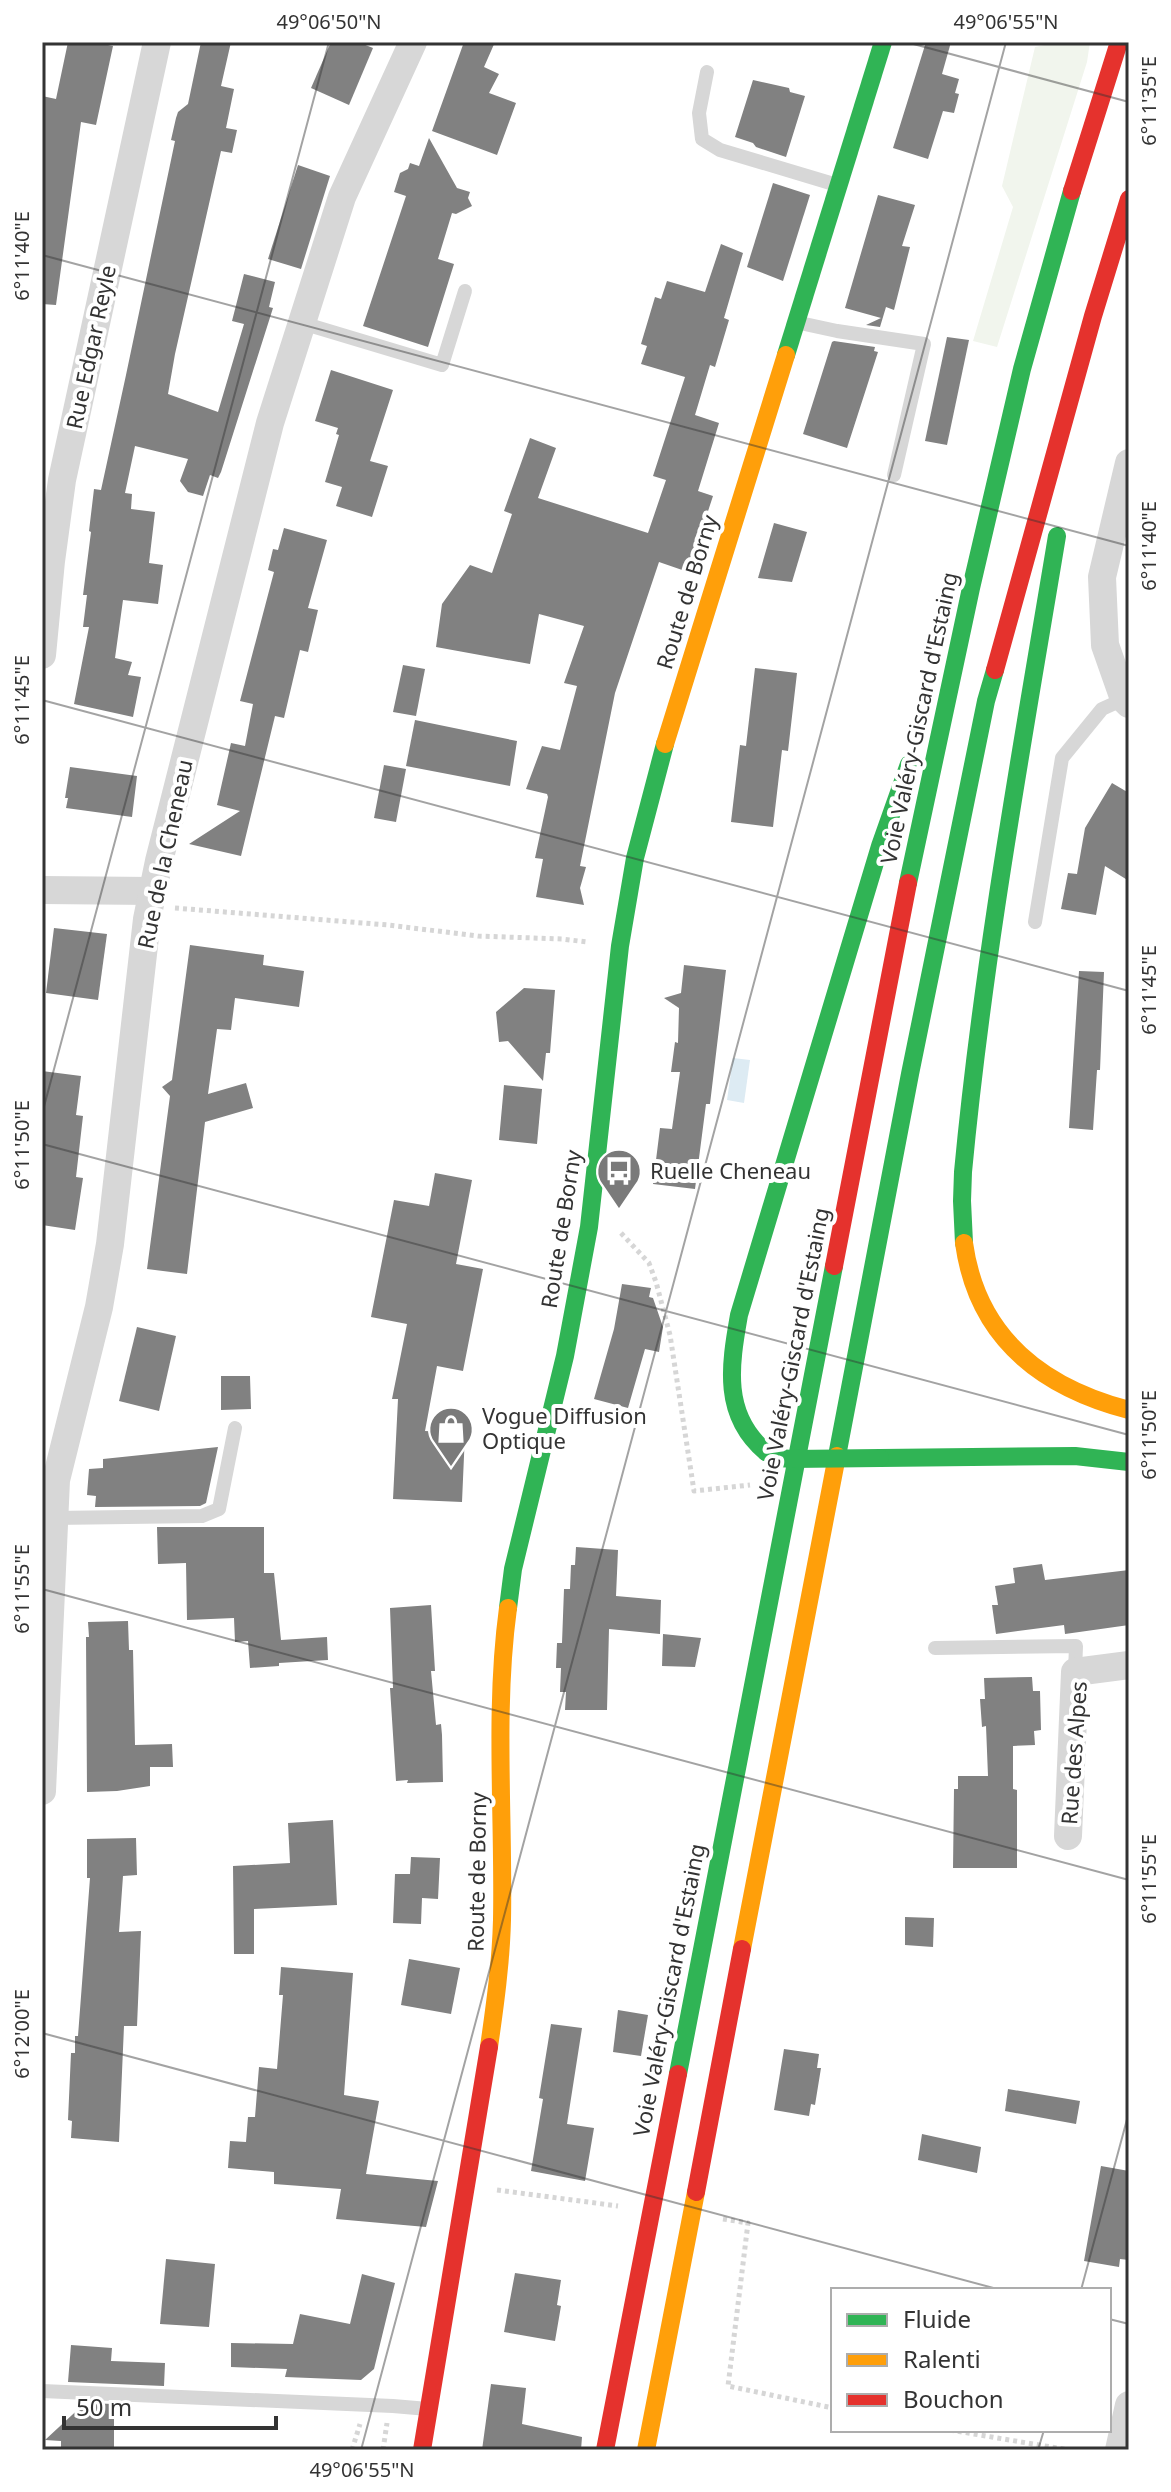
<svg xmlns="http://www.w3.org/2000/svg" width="1171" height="2492" font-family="'Noto Sans',sans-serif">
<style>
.green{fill:#f1f5ed}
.water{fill:#ddebf3}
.building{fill:#818181}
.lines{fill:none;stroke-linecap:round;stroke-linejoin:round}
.path{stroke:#d6d6d6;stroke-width:5;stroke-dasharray:4 4;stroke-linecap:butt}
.lane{stroke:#d7d7d7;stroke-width:14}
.street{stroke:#d7d7d7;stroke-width:28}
.fast{stroke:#30b455;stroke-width:18}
.slow{stroke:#ff9f0a;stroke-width:18}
.jam{stroke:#e5322d;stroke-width:18}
.fast-bridge{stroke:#30b455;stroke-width:18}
.ticks{fill:none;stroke:#333;stroke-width:2;stroke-opacity:0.45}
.labels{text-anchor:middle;stroke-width:8;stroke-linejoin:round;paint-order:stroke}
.street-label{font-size:22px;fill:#333;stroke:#fff}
.poi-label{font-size:22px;fill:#333;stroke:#fff;text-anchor:start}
.neatline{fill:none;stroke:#333;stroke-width:3}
.ticks-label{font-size:20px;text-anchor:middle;fill:#333}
</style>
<rect width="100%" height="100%" fill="#fff"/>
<polygon class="green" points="1059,42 1090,42 1087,62 997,347 973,341 1013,207 1002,186 1035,47"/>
<polygon class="water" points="733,1058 750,1060 744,1103 727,1100"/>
<g class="building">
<polygon points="68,42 93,42 113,46 96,125 81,122 56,305 42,304 42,96 56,99"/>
<polygon points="201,42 231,42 221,86 234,89 226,128 237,130 232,153 221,151 175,354 168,394 218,412 244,324 232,321 244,274 275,282 269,307 273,308 221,472 218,478 210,475 203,496 188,492 180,481 188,459 135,446 125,493 132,494 131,509 155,512 149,563 163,565 158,604 123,600 115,658 132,662 128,675 141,677 133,717 74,704 89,627 83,627 87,595 83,595 91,532 89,531 94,489 101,490 126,375 175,141 171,140 176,118 178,112 188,104"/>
<polygon points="331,42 358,42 373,48 349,105 311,88"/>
<polygon points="464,42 495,42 484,67 499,74 489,93 516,103 497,155 432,131"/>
<polygon points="926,42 951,42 942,74 959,79 955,93 959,94 954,113 943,111 928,159 893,148"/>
<polygon points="753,80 789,88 790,92 805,96 786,157 756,147 753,143 735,137"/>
<polygon points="429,138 457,188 470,192 468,198 472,206 456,214 452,213 438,259 454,264 428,347 363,326 406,196 394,192 400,173 408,169 410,163 419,166"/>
<polygon points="298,165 330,176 301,269 268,259"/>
<polygon points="773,183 810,195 783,281 747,267"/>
<polygon points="878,195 915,205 902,246 910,247 894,310 886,307 880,327 866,325 881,318 845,308"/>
<polygon points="721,244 743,253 724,318 729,320 715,367 710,365 695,415 719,423 698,491 713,496 688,572 659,562 615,693 580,866 586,867 580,888 584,905 536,897 543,859 535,858 548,797 547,794 526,789 542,746 560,750 577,686 564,683 584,626 539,614 530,664 436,647 442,604 470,565 492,573 512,514 504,511 530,438 556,448 538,498 648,533 666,480 653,476 685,377 641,364 647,346 641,344 655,297 661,299 667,281 705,292"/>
<polygon points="947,337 969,340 947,445 925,441"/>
<polygon points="834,341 875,347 874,351 878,352 847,448 803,434 832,342"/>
<polygon points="331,370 393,390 370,461 388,466 372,517 336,506 342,487 325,482 339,435 336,434 338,428 315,421"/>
<polygon points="774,523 807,532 792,582 758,578"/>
<polygon points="284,528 327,540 308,608 318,610 308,652 300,650 284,718 275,716 241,856 189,844 240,811 217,805 231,743 245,746 253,704 240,701 274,572 268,570 273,549 278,550"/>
<polygon points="403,665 425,669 416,716 393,712"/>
<polygon points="755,668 797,673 788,751 782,750 773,827 731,822 740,745 746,746"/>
<polygon points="415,720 517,741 510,786 406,766"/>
<polygon points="384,765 406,769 396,822 374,818"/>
<polygon points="70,767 137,776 132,817 66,808 68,798 65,798"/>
<polygon points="1112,783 1129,793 1129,881 1105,866 1096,915 1061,909 1068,873 1077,874 1085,828"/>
<polygon points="54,928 107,934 98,1000 46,993"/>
<polygon points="190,945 264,955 263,965 304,971 299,1007 235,998 231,1030 217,1029 208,1094 246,1083 253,1108 205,1122 187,1274 147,1269 170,1096 162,1087 172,1080"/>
<polygon points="684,965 726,970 710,1104 706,1104 695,1189 653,1184 660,1128 672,1129 680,1072 671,1072 675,1042 678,1043 679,1008 664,998 681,993"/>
<polygon points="1079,971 1104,972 1100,1070 1097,1070 1093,1130 1069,1128"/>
<polygon points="524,988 555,990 550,1053 546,1053 543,1081 508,1041 499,1042 496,1012"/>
<polygon points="42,1071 81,1076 76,1115 83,1116 76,1177 83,1178 75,1230 42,1225"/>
<polygon points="504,1085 542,1089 537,1144 499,1140"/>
<polygon points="435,1173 472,1180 456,1264 483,1269 463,1371 437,1366 425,1431 465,1433 462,1502 393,1499 398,1399 392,1399 407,1324 371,1317 394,1200 429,1206"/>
<polygon points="622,1284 651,1288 649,1297 653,1298 663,1327 659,1352 645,1349 628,1408 594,1399 614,1329"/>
<polygon points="137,1327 176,1336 159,1411 119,1401"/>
<polygon points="221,1376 250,1376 251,1409 221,1410"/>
<polygon points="218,1447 206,1503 200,1506 95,1507 96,1496 87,1495 89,1469 103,1468 103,1459"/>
<polygon points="157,1527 264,1527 264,1573 274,1573 281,1640 327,1637 328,1660 279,1663 279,1666 250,1668 248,1641 235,1642 234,1618 187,1620 186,1563 158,1564"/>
<polygon points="576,1547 618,1550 616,1596 661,1600 660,1634 609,1629 607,1710 565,1710 566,1692 560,1692 561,1668 556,1668 557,1643 562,1643 564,1589 570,1589 571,1565 575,1565"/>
<polygon points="1042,1564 1045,1580 1129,1570 1129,1625 1065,1634 1064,1625 996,1634 992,1605 998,1605 995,1586 1015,1583 1013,1568"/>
<polygon points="431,1605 435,1671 431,1671 436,1725 441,1724 442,1735 443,1782 407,1783 408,1780 396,1781 390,1688 393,1688 390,1608"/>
<polygon points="128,1621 129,1650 133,1650 135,1745 172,1744 173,1767 150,1767 150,1786 117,1791 87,1792 86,1637 89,1637 88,1622"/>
<polygon points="663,1634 701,1638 695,1667 662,1666"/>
<polygon points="1032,1677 1033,1691 1040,1691 1041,1730 1034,1731 1035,1745 1013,1746 1013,1789 1017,1790 1017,1868 953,1868 954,1789 958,1789 958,1776 988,1776 986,1726 982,1727 980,1699 985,1699 984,1678"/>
<polygon points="333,1820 337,1905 254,1909 254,1954 234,1954 233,1866 290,1863 288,1823"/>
<polygon points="136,1838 137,1875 123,1876 119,1932 141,1931 137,2026 124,2026 119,2142 71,2138 72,2121 68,2120 71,2053 75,2053 75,2036 78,2036 90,1878 87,1878 87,1839"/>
<polygon points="411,1857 440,1858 438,1899 422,1898 421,1924 393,1923 395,1874 410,1874"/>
<polygon points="905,1917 934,1918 933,1947 905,1945"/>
<polygon points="409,1959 460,1968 451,2014 401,2005"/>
<polygon points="281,1967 353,1973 344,2095 379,2101 366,2174 438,2181 426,2227 336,2219 341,2189 274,2184 274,2172 228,2168 230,2141 246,2142 248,2117 255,2117 259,2067 277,2069 283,1995 279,1995"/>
<polygon points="618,2010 648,2015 641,2056 613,2052"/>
<polygon points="551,2024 582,2028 567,2124 594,2128 585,2181 531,2171 543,2099 539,2098"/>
<polygon points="784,2049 819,2054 817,2068 821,2068 815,2105 811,2104 809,2116 774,2110"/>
<polygon points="1008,2089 1080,2101 1076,2124 1005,2111"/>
<polygon points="922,2134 981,2147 977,2173 918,2160"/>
<polygon points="1101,2166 1129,2171 1129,2260 1120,2259 1119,2267 1084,2261"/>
<polygon points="166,2259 215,2264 209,2327 160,2324"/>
<polygon points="515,2273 561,2280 557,2305 561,2306 555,2341 504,2332"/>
<polygon points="362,2274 395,2283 374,2369 361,2380 285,2377 287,2369 231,2367 231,2343 293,2344 300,2314 350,2324"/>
<polygon points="71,2345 112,2348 111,2361 165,2363 164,2386 68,2382"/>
<polygon points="491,2384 526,2388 522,2424 582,2437 581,2450 482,2450"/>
<polygon points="85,2403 114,2404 114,2450 61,2450 61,2441 45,2440"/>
</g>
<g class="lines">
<g class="path">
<polyline points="175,908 388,925 478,936 562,939 587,942"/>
<polyline points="621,1233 649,1263 656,1282 670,1335 694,1491 750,1485"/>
<polyline points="497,2190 618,2206"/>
<polyline points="723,2219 748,2223 728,2386 833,2408"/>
<polyline points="950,2430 1069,2450"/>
<polyline points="352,2450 360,2424"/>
<polyline points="383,2450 387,2423"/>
</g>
<g class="lane">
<polyline points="707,72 699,113 702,139 720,150 837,185"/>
<polyline points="302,323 442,365 465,291"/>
<polyline points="800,323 837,331 924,344 894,475"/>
<polyline points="1035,922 1062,758 1102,709 1124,699"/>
<polyline points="53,1518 202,1516 219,1509 235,1428"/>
<polyline points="935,1648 1076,1646 1075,1672"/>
<polyline points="42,2391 393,2406 428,2409"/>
</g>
<g class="street">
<polyline points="1129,463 1102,577 1105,645 1124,699 1129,704"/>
<polyline points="42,655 51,561 62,480 157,42"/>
<polyline points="42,890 153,891"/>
<polyline points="42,1791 56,1480 99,1307 110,1244 147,919 159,861 270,423 342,197 413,42"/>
<polyline points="1068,1836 1075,1672 1129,1665"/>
<polyline points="1119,2450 1129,2405"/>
</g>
<g class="fast">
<polyline points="786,355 883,42"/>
<polyline points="908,883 971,588 1022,369 1072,191"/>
<path d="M964 1243 962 1201 963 1172C983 959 1022 747 1057 536"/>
<path d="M766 1452C722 1415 730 1366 739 1315L880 846 909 764"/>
<polyline points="837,1456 910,1074 986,701 995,670"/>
<polyline points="880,1458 1075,1456 1129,1462"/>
<polyline points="508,1608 513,1569 565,1356 589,1227 620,946 635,858 665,744"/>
<polyline points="678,2074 834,1266"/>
</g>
<g class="slow">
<polyline points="665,744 786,355"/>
<path d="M964 1243C977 1337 1041 1387 1129 1410"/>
<polyline points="742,1949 837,1456"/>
<path d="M489 2047C495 2005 501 1962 502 1920 504 1816 494 1711 508 1608"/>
<polyline points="646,2450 696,2192"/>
</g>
<g class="jam">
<polyline points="1072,191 1119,42"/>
<polyline points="995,670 1093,316 1129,199"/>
<polyline points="834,1266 908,883"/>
<polyline points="696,2192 742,1949"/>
<polyline points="422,2450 489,2047"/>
<polyline points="605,2450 678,2074"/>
</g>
<polyline class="fast-bridge" points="766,1452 779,1458 792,1459 880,1458"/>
</g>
<path class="ticks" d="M906 42 1129 102M42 255 1129 546M42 700 1129 991M42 1114 329 42M42 1144 1129 1435M42 1589 1129 1880M42 2033 1001 2290M1081 2290 1129 2112M1109 2319 1129 2324M361 2450 1006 42M1038 2450 1044 2430"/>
<defs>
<g id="bus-pin" transform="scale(2.3)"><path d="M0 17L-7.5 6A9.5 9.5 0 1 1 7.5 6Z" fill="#7a7a7a" stroke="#fff"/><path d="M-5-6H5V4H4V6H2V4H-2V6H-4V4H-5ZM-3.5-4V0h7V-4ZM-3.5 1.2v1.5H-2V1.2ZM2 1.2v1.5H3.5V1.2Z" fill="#fff"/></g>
<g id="shop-pin" transform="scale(2.3)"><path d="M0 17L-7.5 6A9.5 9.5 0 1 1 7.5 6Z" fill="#7a7a7a" stroke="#fff"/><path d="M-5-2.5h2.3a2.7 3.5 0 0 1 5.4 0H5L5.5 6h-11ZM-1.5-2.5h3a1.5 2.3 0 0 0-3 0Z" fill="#fff"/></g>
</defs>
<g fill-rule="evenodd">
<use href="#bus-pin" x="619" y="1171"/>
<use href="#shop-pin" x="451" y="1429"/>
</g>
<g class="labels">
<g class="street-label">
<text transform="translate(91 347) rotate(-78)" y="8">Rue Edgar Reyle</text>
<text transform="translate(687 592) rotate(-73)" y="8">Route de Borny</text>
<text transform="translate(919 718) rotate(-78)" y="8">Voie Valéry-Giscard d'Estaing</text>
<text transform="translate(165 854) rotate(-78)" y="8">Rue de la Cheneau</text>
<text transform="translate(561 1229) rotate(-81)" y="8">Route de Borny</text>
<text transform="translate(793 1354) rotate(-79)" y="8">Voie Valéry-Giscard d'Estaing</text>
<text transform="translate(1074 1753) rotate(-86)" y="8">Rue des Alpes</text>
<text transform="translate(477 1872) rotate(-89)" y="8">Route de Borny</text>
<text transform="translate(669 1990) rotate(-79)" y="8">Voie Valéry-Giscard d'Estaing</text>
</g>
<g class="poi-label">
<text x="650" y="1179">Ruelle Cheneau</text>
<text x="482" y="1424">Vogue Diffusion<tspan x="482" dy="25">Optique</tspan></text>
</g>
</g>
<rect width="1171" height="2492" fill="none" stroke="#ffffff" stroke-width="88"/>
<rect x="831" y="2288" width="280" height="144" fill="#ffffff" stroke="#adadad" stroke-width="2"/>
<rect x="847" y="2314" width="40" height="12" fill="#30b455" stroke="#adadad" stroke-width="2"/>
<text x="903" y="2328" font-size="24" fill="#333333">Fluide</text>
<rect x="847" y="2354" width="40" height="12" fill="#ff9f0a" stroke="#adadad" stroke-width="2"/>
<text x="903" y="2368" font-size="24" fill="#333333">Ralenti</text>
<rect x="847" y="2394" width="40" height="12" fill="#e5322d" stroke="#adadad" stroke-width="2"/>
<text x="903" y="2408" font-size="24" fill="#333333">Bouchon</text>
<path d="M64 2416v12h212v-12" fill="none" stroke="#333333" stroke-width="4"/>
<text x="76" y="2416" font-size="24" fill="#333333" stroke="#ffffff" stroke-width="6" paint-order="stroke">50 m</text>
<rect x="44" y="44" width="1083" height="2404" class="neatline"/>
<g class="ticks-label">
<text x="329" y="29">49°06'50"N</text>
<text x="1006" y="29">49°06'55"N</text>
<text transform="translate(1149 101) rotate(-90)" y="7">6°11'35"E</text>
<text transform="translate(22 256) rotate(-90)" y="7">6°11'40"E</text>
<text transform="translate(1149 546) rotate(-90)" y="7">6°11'40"E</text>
<text transform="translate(22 700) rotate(-90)" y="7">6°11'45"E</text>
<text transform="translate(1149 990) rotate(-90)" y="7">6°11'45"E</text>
<text transform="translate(22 1145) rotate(-90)" y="7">6°11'50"E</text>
<text transform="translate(1149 1435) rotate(-90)" y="7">6°11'50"E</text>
<text transform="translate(22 1589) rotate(-90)" y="7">6°11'55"E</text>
<text transform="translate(1149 1879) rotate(-90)" y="7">6°11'55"E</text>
<text transform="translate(22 2034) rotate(-90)" y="7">6°12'00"E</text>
<text x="362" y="2477">49°06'55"N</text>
</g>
</svg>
